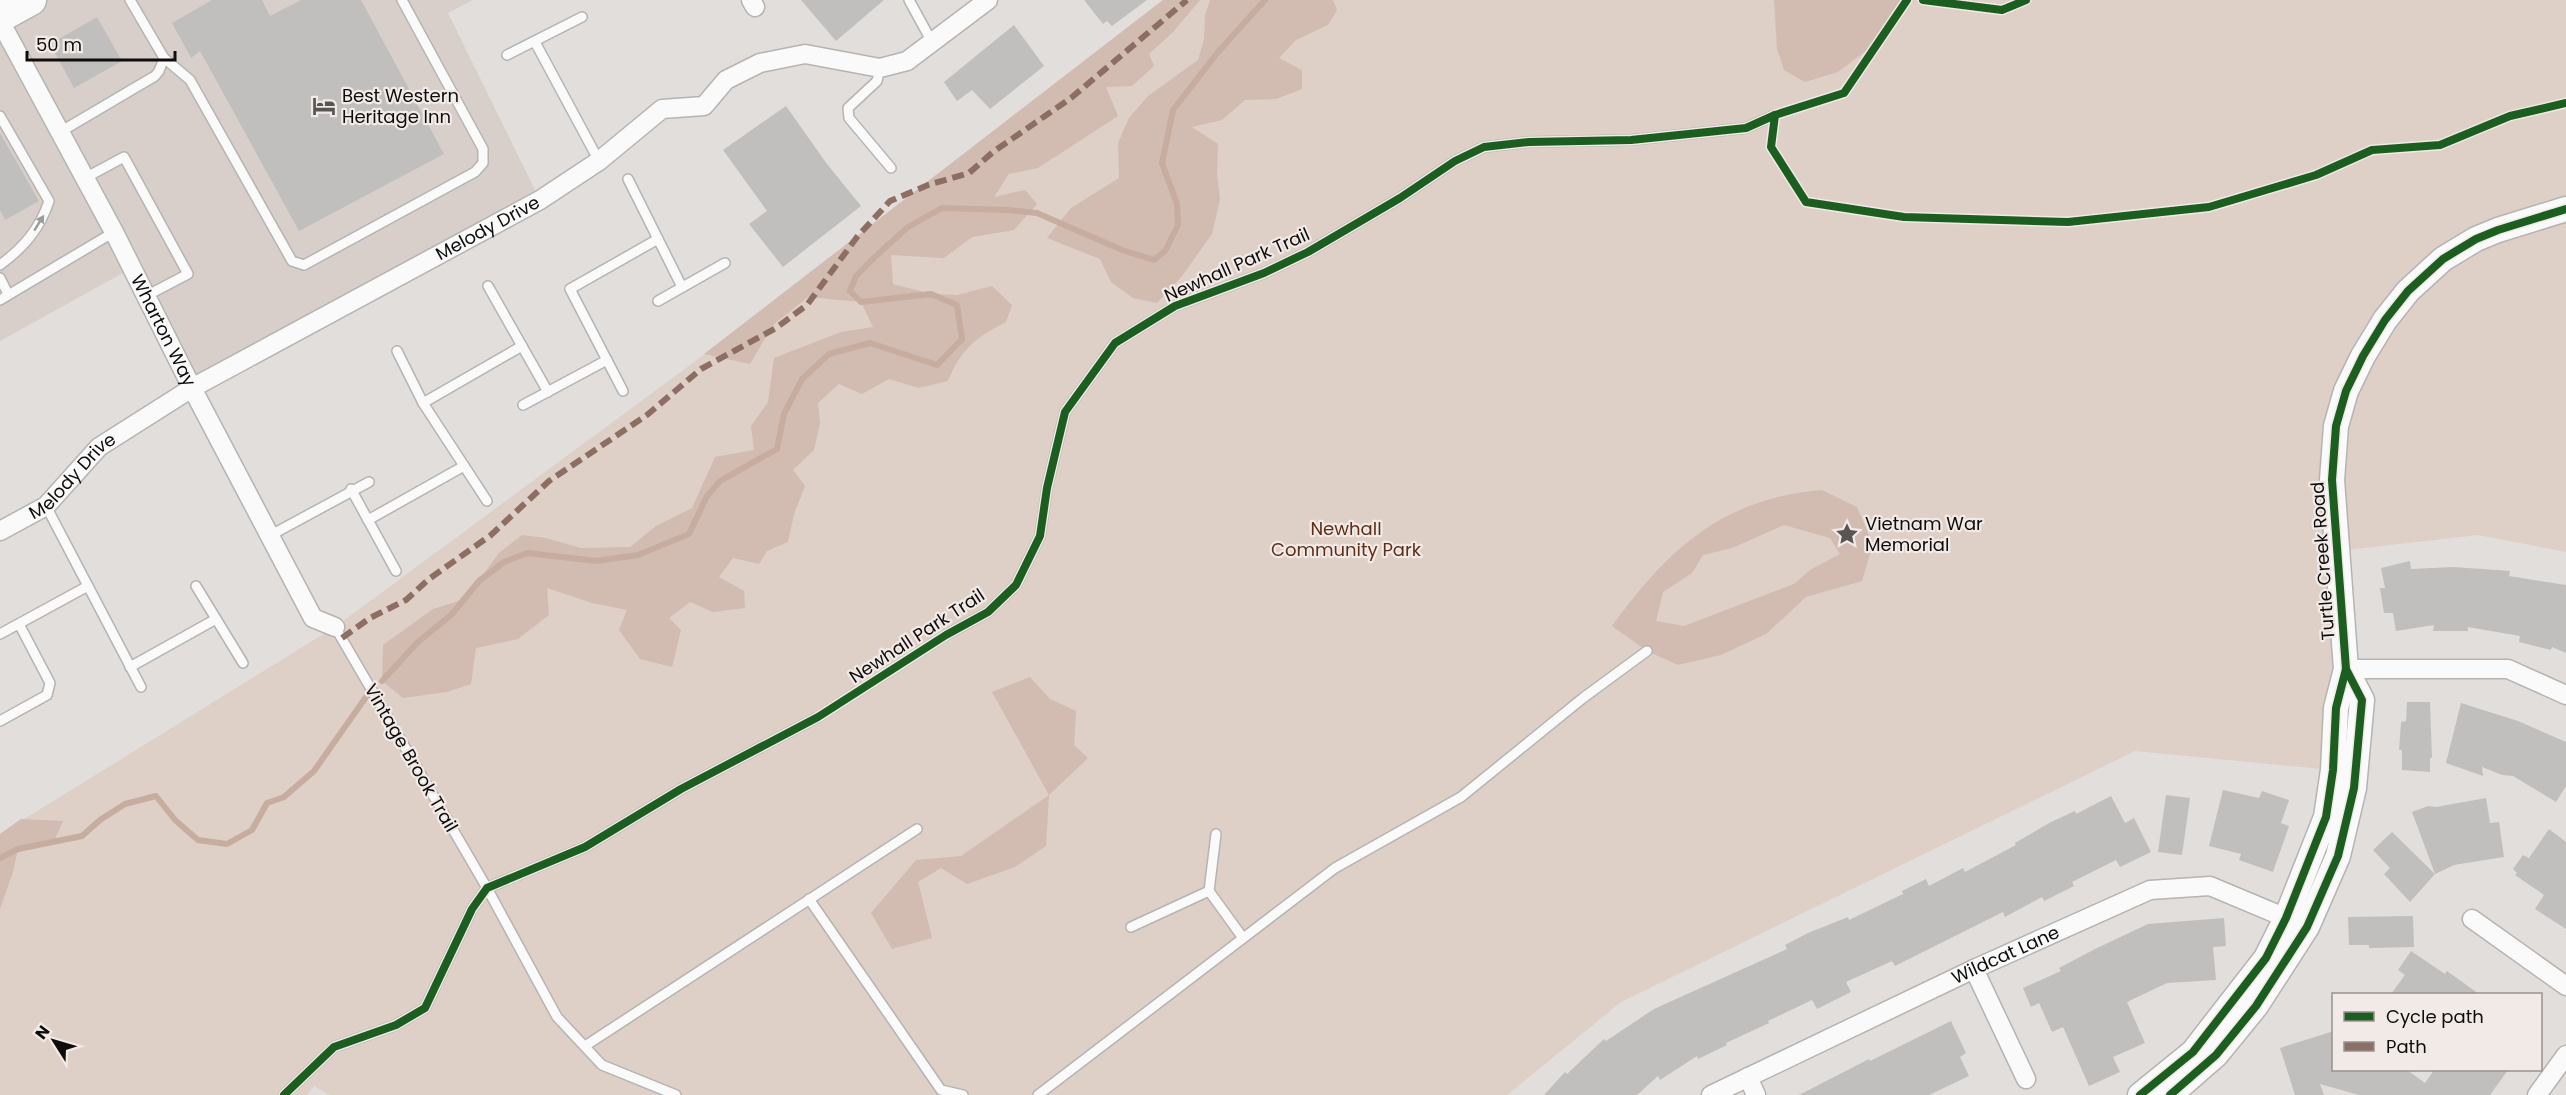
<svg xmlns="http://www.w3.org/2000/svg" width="2566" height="1095" font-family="Poppins,sans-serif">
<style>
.built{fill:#d8cfca}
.green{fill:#decfc7}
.forest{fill:#d2bbb1;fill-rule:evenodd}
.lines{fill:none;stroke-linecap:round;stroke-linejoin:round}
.stream{stroke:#c7ada0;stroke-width:6}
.building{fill:#c1bfbd}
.service-casing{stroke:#b6b4b2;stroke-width:12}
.minor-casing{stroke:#b6b4b2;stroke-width:21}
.tertiary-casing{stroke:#b6b4b2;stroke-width:27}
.primary-casing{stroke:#b6b4b2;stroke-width:33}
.service{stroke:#fafafa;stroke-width:9}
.minor{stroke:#fafafa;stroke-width:18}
.tertiary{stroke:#fafafa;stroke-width:24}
.primary{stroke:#fafafa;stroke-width:30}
.quiet{stroke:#8d6e63;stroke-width:6;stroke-dasharray:12 6;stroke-linecap:butt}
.cycleway-casing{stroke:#f1eae7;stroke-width:11}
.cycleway{stroke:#1b5e20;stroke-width:8}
.oneway{fill:#9c9b9b}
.labels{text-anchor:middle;stroke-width:4.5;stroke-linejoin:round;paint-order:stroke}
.poi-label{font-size:18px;fill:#0f0d0c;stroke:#f1eae7;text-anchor:start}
.street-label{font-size:18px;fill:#0f0d0c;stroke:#f1eae7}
.park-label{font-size:18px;fill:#5f2e14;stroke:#f1eae7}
</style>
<rect width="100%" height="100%" fill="#e1dedc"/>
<polygon class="built" points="31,0 473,0 448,13 540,200 192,388 132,268 0,341 0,17"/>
<polygon class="green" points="1163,0 2566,0 2566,552 2478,535 2337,551 2333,770 2135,751 1621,1002 1507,1095 330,1095 314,1086 307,1095 0,1095 0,834 335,627 743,326"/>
<g class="forest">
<path d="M1163 0H1200L1173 32 1149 54 1154 66 1132 86 1106 87 1118 116 1038 168 1009 174 994 197 1025 190 1037 204 1014 230 972 237 944 258 891 255 893 284 931 294 957 295 992 286 1012 305 1006 322C975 338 961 349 948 381L919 388 889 379 862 394 839 384 818 403 820 423 814 450 793 470 805 486 794 514 788 542 767 551 759 564 733 558 719 577 744 591 745 608 713 612 690 602 669 618 681 630 672 667 640 659 619 630 627 610 592 603 547 588 549 615 518 639 476 648 471 684 447 692 403 698 382 681 383 645 433 609 465 599 499 553 522 535 546 538 581 548 630 547 656 526 692 508 715 457 754 450 751 426 768 402 774 358 841 332 873 327 861 302 808 297 773 325 750 364 704 354Z"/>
<polygon points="1210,0 1333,0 1337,10 1328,25 1296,40 1279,58 1302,70 1302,89 1276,99 1245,100 1222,120 1192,127 1218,144 1217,174 1220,199 1212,234 1182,276 1157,303 1133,298 1111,282 1100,259 1047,238 1071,208 1119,178 1118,143 1129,118 1148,96 1198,60 1204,39 1205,15"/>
<polygon points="1774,0 1907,0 1880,40 1838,72 1805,82 1784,70 1777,49"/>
<path d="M1822 490 1857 507 1873 544 1862 581 1806 597 1766 634 1721 655 1678 665 1647 651 1612 626C1668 549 1723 498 1822 490ZM1784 525 1830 538 1840 554 1810 570 1794 584 1684 626 1656 621 1663 592 1692 573 1703 555 1732 548Z"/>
<polygon points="1030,677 1050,699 1076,711 1074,745 1088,758 1049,795 1046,846 1015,867 967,884 941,868 918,882 932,938 892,949 871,913 916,860 961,856 1049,795 992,692"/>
<polygon points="21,819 63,821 54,841 18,849 13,872 0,909 0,834"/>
</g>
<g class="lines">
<g class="stream">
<polyline points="382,681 417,643 452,614 479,581 504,562 527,553 596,561 638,555 689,534 707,496 720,481 777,449 784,414 802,379 829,354 870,343 937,365 962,339 957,305 931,294 861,302 850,291 856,276 877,255 908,227 942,208 1008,210 1037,213 1122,250 1154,260 1165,251 1178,225 1177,204 1162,163 1173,110 1218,52 1265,0"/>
<polyline points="0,858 18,849 82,836 100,820 125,804 156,796 175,820 198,840 227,844 252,830 267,803 284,797 314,771 366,697"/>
</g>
</g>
<g class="building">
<polygon points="212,0 262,0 270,16 301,0 361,0 444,154 299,231 200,51 191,58 172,23"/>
<polygon points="801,0 884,0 836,41"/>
<polygon points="1084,0 1147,0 1112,26 1107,21 1103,24"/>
<polygon points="97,17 122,61 74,88 50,44"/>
<polygon points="1014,25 1044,66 990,109 972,90 957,101 944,82"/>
<polygon points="786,106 827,164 861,206 783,267 749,224 767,211 723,150"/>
<polygon points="0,133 39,201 5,220 0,210"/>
<polygon points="2410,561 2411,569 2453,567 2510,571 2509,576 2566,585 2566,653 2552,647 2551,650 2519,642 2520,636 2468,627 2468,631 2433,631 2434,625 2396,631 2393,613 2384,613 2380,588 2385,588 2381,568"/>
<polygon points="2407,702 2430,702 2432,758 2430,758 2430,772 2402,770 2402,750 2399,750 2401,722 2406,721"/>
<polygon points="2461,703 2518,721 2566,742 2566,786 2556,802 2513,776 2502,775 2482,767 2483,776 2446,763"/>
<polygon points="2223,790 2259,798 2262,791 2289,800 2281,823 2289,826 2273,872 2239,860 2241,854 2209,846"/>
<polygon points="2166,795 2190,798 2182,855 2158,852"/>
<polygon points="2111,796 2125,823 2134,818 2151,852 2120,867 2116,860 2072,882 2074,886 2044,901 2042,897 2005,917 2003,912 1895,966 1892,961 1846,982 1851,992 1817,1009 1812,1000 1768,1021 1769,1023 1726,1043 1727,1045 1698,1059 1697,1056 1660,1080 1658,1076 1637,1095 1544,1095 1565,1072 1567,1074 1604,1039 1606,1041 1654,1009 1787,949 1785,945 1808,933 1848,917 1849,920 1903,894 1902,891 1926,879 1929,886 1963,868 1965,872 2016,845 2015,843 2051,822 2075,811 2076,814"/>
<polygon points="2486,798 2490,823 2499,822 2504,857 2454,865 2435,874 2412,812 2428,806 2436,807"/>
<polygon points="2549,829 2566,842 2566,929 2535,909 2544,895 2515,875 2517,873 2513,869 2523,855 2529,858"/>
<polygon points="2392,832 2435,874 2410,902 2384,874 2390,868 2373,850"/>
<polygon points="2413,916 2414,947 2369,948 2369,945 2349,945 2348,917"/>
<polygon points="2224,918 2226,946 2213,947 2216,980 2167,983 2127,1002 2145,1043 2113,1057 2120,1072 2089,1086 2063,1027 2052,1032 2039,1003 2031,1007 2023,988 2061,971 2059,968 2095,949 2148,924"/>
<polygon points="2411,951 2445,974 2447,971 2479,994 2391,994 2405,975 2398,970"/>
<polygon points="1951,1021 1966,1053 1960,1057 1969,1076 1929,1095 1799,1095 1869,1059 1870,1061"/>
<polygon points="2334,1031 2334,1070 2407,1070 2425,1083 2434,1070 2508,1070 2490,1095 2359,1095 2320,1084 2324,1095 2295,1095 2280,1048"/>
</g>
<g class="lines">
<g class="service-casing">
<g id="service">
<polyline points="130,0 164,58 190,80 292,261 304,265 475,172 483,163 483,149 402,0"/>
<polyline points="909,0 932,42"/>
<polyline points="535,42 599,161"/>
<polyline points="507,55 582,17"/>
<polyline points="880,68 877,81 848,108 849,118 891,168"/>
<path d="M0 116 49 201C40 229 23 248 0 265"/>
<polyline points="60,132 155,76 159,71 164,58"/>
<polyline points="85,178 124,157 188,274 146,296"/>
<polyline points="628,179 682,287"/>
<polyline points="0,278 8,294"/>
<polyline points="488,286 548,392"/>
<polyline points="0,300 114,232"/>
<polyline points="658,301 725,263"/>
<polyline points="397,351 423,403 487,501"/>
<polyline points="623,391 570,289 658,239"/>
<polyline points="423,403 522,346"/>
<polyline points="523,405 607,360"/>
<polyline points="351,489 396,571"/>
<polyline points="46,506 141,687"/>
<polyline points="368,520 464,466"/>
<polyline points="271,535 369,482"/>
<polyline points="196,586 243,663"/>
<polyline points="335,627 487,888 557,1017 602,1065 676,1095"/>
<polyline points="0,634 88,586"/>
<polyline points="130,667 216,619"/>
<polyline points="0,721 47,695 50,683 19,624"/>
<polyline points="1209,891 1216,834"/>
<polyline points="809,899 941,1090 963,1095"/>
<polyline points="1131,927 1209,891 1243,938"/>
<polyline points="585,1046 917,829"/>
<polyline points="284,1095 334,1047 396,1025 425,1008 472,909 487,888 585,847 681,789 818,717 946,635 988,612 1016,585 1040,536 1047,488 1065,412 1115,343 1175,306 1264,273 1308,252 1400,198 1455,161 1484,147 1529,142 1631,140 1746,128 1775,115"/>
<polyline points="1038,1095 1335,868 1461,797 1583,698 1647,651"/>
</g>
</g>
<g class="minor-casing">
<g id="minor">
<polyline points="751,0 755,7"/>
<path id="s1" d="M0 21 114 232 192 388 313 618 335 627"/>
<path id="s2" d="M0 531 46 506 99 447 192 388 540 200 599 161 662 109 704 106 726 80 760 63 805 54 880 68 907 61 988 0"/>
<polyline points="2346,669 2508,669 2566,695"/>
<polyline points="2472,919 2566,986"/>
<polyline points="1974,969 2026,1079"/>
<polyline points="1748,1077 1756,1095"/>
<path id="s3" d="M1711 1095 1974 969 2150 890 2210 886 2296 922"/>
<polyline points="2537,1095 2566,1055"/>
</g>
</g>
<g class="tertiary-casing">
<g id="tertiary">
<polyline points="2140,1095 2193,1052 2266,958 2286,918 2326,817 2333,770 2336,708 2346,669 2332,480 2336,426 2346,391 2363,356 2385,320 2408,291 2443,259 2476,239 2498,230 2566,209"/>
<polyline points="2170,1095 2216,1055 2256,1006 2307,927 2338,856 2354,788 2362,700 2346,669"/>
</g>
</g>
<g class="primary-casing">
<polyline id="primary" points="0,17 31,0"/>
</g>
<use href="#service" class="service"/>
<use href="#minor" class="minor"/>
<use href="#tertiary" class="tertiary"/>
<use href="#primary" class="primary"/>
<polyline class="quiet" points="342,638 370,618 406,600 429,579 491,535 549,481 647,415 701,369 776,328 807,305 857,237 890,201 928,185 969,173 993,152 1071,98 1187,0"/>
<g class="cycleway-casing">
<g id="cycleway">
<polyline points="1923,0 2002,10 2026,0"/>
<polyline points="1775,115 1771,147 1806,202 1904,217 2068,222 2209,207 2316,175 2372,150 2440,145 2510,116 2566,103"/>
<polyline points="284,1095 334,1047 396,1025 425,1008 472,909 487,888 585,847 681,789 818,717 946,635 988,612 1016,585 1040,536 1047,488 1065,412 1115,343 1175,306 1264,273 1308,252 1400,198 1455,161 1484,147 1529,142 1631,140 1746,128 1775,115 1844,93 1907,0"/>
<polyline points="2140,1095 2193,1052 2266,958 2286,918 2326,817 2333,770 2336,708 2346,669 2332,480 2336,426 2346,391 2363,356 2385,320 2408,291 2443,259 2476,239 2498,230 2566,209"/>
<polyline points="2170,1095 2216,1055 2256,1006 2307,927 2338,856 2354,788 2362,700 2346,669"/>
</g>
</g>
<use href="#cycleway" class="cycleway"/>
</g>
<defs><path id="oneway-solid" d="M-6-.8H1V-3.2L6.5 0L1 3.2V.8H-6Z" transform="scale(1.5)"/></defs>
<use class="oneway" href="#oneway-solid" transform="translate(39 223) rotate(-58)"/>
<defs>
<g id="hotel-bare" transform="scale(1.8)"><path d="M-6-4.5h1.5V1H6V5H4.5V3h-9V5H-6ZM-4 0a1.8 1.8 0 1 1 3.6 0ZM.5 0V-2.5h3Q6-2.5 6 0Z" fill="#585655" stroke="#f1eae7" stroke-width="2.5" paint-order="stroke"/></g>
<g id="sight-bare" transform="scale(1.8)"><path d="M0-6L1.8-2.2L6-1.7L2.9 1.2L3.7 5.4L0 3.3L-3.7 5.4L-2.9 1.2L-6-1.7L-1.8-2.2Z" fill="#585655" stroke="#f1eae7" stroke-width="2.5" paint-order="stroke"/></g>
</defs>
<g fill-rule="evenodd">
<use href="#hotel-bare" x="324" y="106"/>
<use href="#sight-bare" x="1847" y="534"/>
</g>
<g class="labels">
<g class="poi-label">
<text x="342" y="102">Best Western<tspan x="342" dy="21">Heritage Inn</tspan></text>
<text x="1865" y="530">Vietnam War<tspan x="1865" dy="21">Memorial</tspan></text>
</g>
<g class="street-label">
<text dy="6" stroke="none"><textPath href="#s2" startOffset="578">Melody Drive</textPath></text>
<text transform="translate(1237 265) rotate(-24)" y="6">Newhall Park Trail</text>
<text dy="6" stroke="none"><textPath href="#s1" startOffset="350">Wharton Way</textPath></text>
<text dy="6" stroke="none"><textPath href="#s2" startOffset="92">Melody Drive</textPath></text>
<text transform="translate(2323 561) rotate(-94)" y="6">Turtle Creek Road</text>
<text transform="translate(917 636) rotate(-33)" y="6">Newhall Park Trail</text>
<text transform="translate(411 758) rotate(60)" y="6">Vintage Brook Trail</text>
<text dy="6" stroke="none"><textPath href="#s3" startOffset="326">Wildcat Lane</textPath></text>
</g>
<g class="park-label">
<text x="1346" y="535">Newhall<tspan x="1346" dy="21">Community Park</tspan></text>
</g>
</g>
<rect x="2332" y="993" width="210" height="78" fill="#f1eae7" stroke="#97928f" stroke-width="1.5"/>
<rect x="2344" y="1012" width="30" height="9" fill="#1b5e20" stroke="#97928f" stroke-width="1.5"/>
<text x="2386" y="1023" font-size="18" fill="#0f0d0c">Cycle path</text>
<rect x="2344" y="1042" width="30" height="9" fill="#8d6e63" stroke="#97928f" stroke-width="1.5"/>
<text x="2386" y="1053" font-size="18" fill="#0f0d0c">Path</text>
<g transform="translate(54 1041) rotate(307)" stroke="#f1eae7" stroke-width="4.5" paint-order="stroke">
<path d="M0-4.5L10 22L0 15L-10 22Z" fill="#0f0d0c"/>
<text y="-9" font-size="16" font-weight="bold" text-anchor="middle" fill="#0f0d0c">N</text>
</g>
<path d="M27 51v9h148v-9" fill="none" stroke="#0f0d0c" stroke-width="3"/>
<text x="36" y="51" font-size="18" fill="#0f0d0c" stroke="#f1eae7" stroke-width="4.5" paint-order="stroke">50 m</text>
</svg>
